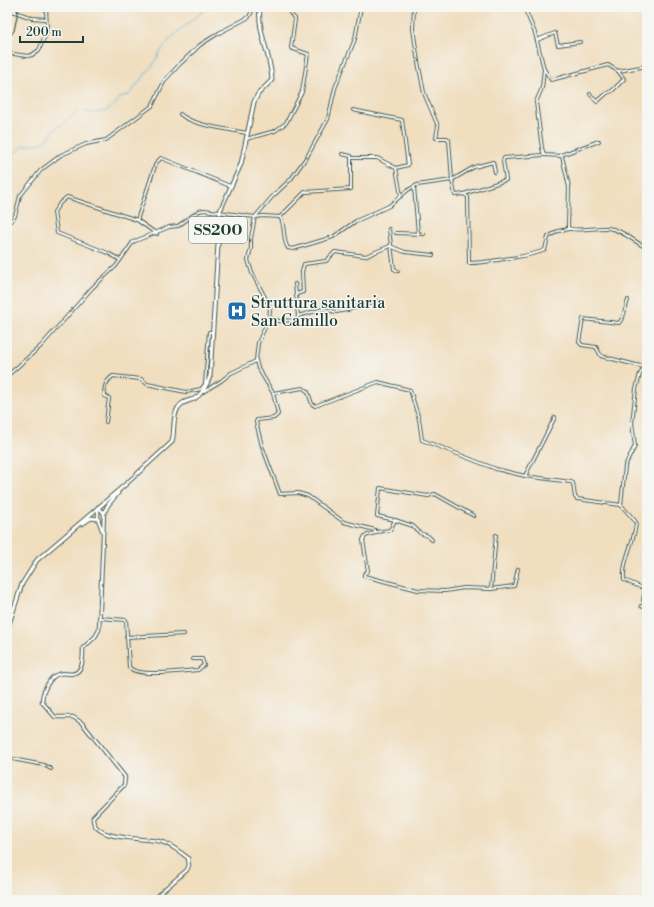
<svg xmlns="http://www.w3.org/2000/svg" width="654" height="907" font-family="'Libre Bodoni',serif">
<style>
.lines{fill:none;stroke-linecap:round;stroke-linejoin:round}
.stream{stroke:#4faccd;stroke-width:1}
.street-casing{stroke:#3e5549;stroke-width:4}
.secondary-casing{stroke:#3e5549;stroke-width:4.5}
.primary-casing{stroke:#3e5549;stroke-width:5}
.street{stroke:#fff;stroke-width:2}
.secondary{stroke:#fff;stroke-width:2.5}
.primary{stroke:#fff;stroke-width:3}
.rail{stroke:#1f3d34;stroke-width:1}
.labels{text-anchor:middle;stroke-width:3;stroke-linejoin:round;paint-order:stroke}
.shield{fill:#f6f6f2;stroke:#60746d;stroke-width:1}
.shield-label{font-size:15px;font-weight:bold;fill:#1f3d34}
.poi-label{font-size:16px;fill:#1f3d34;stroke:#f6f6f2;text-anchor:start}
</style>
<rect width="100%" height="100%" fill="#f6f6f2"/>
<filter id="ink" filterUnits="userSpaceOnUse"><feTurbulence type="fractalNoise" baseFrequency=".025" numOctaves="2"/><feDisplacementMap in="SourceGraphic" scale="8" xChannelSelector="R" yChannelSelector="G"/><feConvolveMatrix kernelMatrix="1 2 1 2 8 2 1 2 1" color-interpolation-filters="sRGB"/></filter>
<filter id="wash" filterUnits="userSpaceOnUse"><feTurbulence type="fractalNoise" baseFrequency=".012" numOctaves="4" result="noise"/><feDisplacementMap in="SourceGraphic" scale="16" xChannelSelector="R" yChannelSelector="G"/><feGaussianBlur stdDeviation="0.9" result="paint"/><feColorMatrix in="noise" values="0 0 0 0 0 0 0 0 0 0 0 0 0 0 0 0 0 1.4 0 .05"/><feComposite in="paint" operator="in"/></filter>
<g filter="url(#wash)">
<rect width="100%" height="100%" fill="#f0debf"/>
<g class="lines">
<polyline class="stream" points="7,157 24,146 45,142 54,130 78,112 83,111 93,113 106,111 113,106 120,98 129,95 155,62 160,52 172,37 208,7"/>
</g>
</g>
<g filter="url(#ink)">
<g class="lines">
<g class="street-casing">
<g id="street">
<polyline points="361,7 355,39 335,88 328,119 308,155 291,179 272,197 255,217 251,238 251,248 248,260 252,273 268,303 270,310 269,318 258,343 256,360 258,368 273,393 278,414 274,418 257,420 256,422 262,446 280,494 298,493 308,496 344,522 375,530 375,533 365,536 363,540 368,571 364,574 364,576 418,590 445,591 464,588 491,589 514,586 518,569"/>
<polyline points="414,7 413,29 418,62 424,93 438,126 436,138 447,138 449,140 452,180 474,167 493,162 495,172"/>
<path d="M524 7 535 33 544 69 542 88 536 102 542 148 544 155 562 156 569 187 568 228C576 232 597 227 608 228 623 230 634 242 647 248"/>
<polyline points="7,9 32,18 46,19"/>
<polyline points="15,11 16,7"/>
<polyline points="537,40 555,33 558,45 580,42"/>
<polyline points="7,53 27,56 32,55 39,50 47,31 46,7"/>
<polyline points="544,69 551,80 608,65 618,71 647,66"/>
<polyline points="590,94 597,102 607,93 612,91 624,79 618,71"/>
<polyline points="353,110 402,120 408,165 396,168"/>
<path d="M180 114C193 126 229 129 247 133"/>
<polyline points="246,139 275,131 286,123 302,92 308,54 291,48 295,19 285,7"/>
<polyline points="561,155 599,141"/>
<polyline points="351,158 377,158 396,168 401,196"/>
<polyline points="414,187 418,233"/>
<polyline points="464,194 506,180 503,161 504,158 544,155"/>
<path d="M280 217C286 226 282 240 288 248L293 249 333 237 356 221 389 206 408 190 417 185 452 180 455 195 464 194 468 197 469 263C484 263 496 260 511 258 523 256 533 255 545 250L548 237 558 231 569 229"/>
<polyline points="280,217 305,192 351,189 351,156 342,154"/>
<polyline points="137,220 156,163 161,158 230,186"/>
<polyline points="7,225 15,216 20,196 41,170 61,155 86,144 106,140 152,106 165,80 180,64 200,45 219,33 249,17 254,7"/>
<polyline points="389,229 394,269 398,271"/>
<polyline points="396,233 424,234"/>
<polyline points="120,260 108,253 57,233 54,212 60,203 67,197 73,199 137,220 157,234"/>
<polyline points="295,284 296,294 303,292 302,272 304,264 326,261 335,252 366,256 390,246 405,252 433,255"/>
<polyline points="296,294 298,316"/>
<polyline points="628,300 623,317 619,323 583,319 579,342 582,345 596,347 601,356 644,367"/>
<polyline points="269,318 279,321 297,320 298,316 323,309 336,312 347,310 376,301"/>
<polyline points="7,376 41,346 92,288 116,266 133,242 169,227 178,226 199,211 204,210 255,217 263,216 280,217"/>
<polyline points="203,392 221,381 231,373 256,361"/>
<path d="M273 393 303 388 308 392 312 404 315 406 378 382 410 390 419 419 422 440 496 469 525 476 571 482 573 483 575 497 577 499 621 505 636 522C635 542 622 560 624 580L645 589 643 600 647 607"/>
<path d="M106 422 109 398 105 396C103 387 106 381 113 376L141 379 147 384 186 392 201 389 205 384 209 332H212"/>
<polyline points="525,476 555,417"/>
<polyline points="621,505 625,466 635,446 632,423 636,389 640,374 647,363"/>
<polyline points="395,520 413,526 420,533 428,536 432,540"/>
<polyline points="376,532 390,530 395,520 377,516 380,488 428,496 435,494 474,516"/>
<polyline points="491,589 496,535"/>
<polyline points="641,606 647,608"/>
<path d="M100 618 126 620 129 667C137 678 184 671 198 670L204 665 202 659H193"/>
<polyline points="126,637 184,634"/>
<polyline points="7,758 44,765 51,769"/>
</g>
</g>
<g class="secondary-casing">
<g id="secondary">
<path d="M98 507 104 513 99 630 95 637 83 648C83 657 84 673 71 674 67 674 63 672 59 674 49 676 42 693 42 702L55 717H73L82 723 125 777 124 785 93 817C91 842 146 837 162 842 169 844 182 853 188 858L189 865 187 870 152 900"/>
<polyline points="98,508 98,519 102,530"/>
</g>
</g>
<g class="primary-casing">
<g id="primary">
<polyline points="104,513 108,505 118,493"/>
<polyline points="82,524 91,518 98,519"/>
<path d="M7 630 22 584 37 560 126 484 172 442C175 431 172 417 178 408 181 402 188 401 194 399 203 394 207 385 210 376L220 211 241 164 254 102 258 94 272 80C271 55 257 32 260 7"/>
</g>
</g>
<use href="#street" class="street"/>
<use href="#secondary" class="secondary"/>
<use href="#primary" class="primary"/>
<polyline class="rail" points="7,40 14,31 19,7"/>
</g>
</g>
<defs>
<g id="hospital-square" transform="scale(1)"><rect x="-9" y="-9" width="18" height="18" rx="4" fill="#1f6fb2" stroke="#f6f6f2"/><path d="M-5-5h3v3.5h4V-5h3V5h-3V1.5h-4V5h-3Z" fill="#fff"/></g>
</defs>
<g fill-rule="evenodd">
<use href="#hospital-square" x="237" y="311"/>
</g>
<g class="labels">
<rect class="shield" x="189" y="217" width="58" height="26" rx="3"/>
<g class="shield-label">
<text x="218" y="235">SS200</text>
</g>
<g class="poi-label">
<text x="251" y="308">Struttura sanitaria<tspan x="251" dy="18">San Camillo</tspan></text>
</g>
</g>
<rect width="654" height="907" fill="none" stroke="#f6f6f2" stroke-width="24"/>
<path d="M20 36v6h63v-6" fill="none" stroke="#1f3d34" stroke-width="2"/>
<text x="26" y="36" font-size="12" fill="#1f3d34" stroke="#f6f6f2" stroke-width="3" paint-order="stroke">200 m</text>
</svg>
